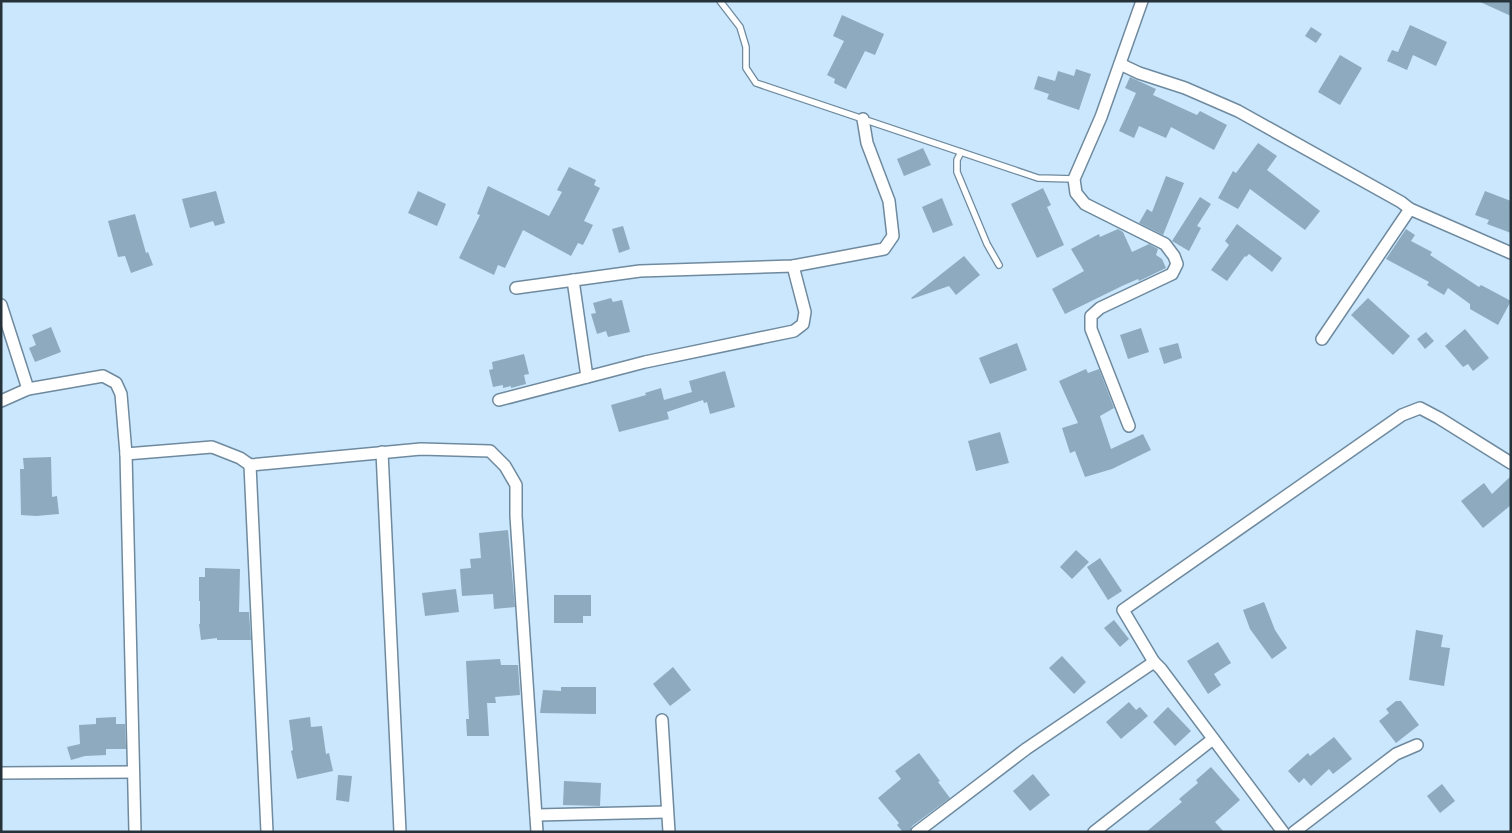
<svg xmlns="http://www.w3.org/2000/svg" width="1512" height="833" font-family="Karla,sans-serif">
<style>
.building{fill:#8eaabf}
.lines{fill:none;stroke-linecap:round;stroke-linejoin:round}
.lane-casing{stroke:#6f8a9e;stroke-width:8}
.street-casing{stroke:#6f8a9e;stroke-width:14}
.lane{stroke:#fff;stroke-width:5.5}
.street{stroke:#fff;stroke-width:11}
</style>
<rect width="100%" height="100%" fill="#cae7fd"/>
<g class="building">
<polygon points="1478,1 1511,1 1511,16"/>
<polygon points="842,15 884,34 875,55 865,51 846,89 834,83 835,79 827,75 844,41 833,36"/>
<polygon points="1410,25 1447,42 1436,66 1413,55 1407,70 1387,61 1392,50 1398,52"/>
<polygon points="1311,27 1322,34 1316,43 1305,36"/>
<polygon points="1340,55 1362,68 1340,105 1318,92"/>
<polygon points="1076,69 1091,74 1079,110 1047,99 1049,94 1034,89 1038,76 1055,81 1058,71 1074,76"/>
<polygon points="1130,77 1156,89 1153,95 1197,115 1200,111 1227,125 1214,150 1171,127 1166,138 1139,126 1134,138 1119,131 1136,93 1125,88"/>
<polygon points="1258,143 1277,156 1267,170 1320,211 1305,230 1250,189 1238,209 1218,198 1233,171 1236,173"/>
<polygon points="923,148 931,165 904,176 897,159"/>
<polygon points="569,167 596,180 594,185 600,188 584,221 593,225 583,245 578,243 571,256 523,230 505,268 498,265 494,275 459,258 480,215 477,214 488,186 549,216 562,192 557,190"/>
<polygon points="1166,176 1184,183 1163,235 1139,223 1147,209 1152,212"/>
<polygon points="1043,188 1051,205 1047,207 1064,245 1037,258 1011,204"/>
<polygon points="216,191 225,223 215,226 213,221 190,228 182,199"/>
<polygon points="418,191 446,204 437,226 408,213"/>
<polygon points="1485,191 1511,201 1511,233 1487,224 1489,220 1475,215"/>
<polygon points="1200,197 1211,204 1197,226 1201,228 1189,251 1172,241"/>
<polygon points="942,198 953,225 933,233 922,207"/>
<polygon points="135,214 146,253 148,252 153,265 131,273 125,256 118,257 108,221"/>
<polygon points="1237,224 1282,258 1272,272 1249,254 1246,257 1245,256 1227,281 1211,270 1229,245 1225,241"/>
<polygon points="623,226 630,249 619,253 612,229"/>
<polygon points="1118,229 1123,232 1132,252 1149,244 1158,249 1156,255 1162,259 1166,268 1139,281 1138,279 1122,286 1065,314 1052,289 1084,271 1071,249 1099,234 1100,237"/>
<polygon points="1406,229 1415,235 1411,241 1432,252 1430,255 1479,287 1481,285 1511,301 1498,325 1470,309 1470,304 1448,288 1444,295 1427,285 1429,282 1386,259"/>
<polygon points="964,256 980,275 956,295 949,286 912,299 911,298"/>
<polygon points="611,298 613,302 622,300 630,332 608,337 606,331 597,334 591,314 596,313 593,303"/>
<polygon points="1368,298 1410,336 1393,355 1351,315"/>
<polygon points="51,327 61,352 35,362 29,348 36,345 32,335"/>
<polygon points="1141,328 1149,352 1128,359 1120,335"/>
<polygon points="1465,329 1489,358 1473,371 1468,364 1463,367 1445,346"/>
<polygon points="1426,332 1434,341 1425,349 1417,339"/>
<polygon points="1017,343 1027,370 990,384 979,358"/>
<polygon points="1178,343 1182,358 1164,364 1159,348"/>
<polygon points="524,354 529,374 524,375 526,384 511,388 511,386 503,388 503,385 493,387 489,370 493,369 492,362"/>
<polygon points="1086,369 1088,373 1099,369 1114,408 1100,416 1111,449 1143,434 1151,450 1112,469 1085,477 1075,451 1070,453 1062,428 1078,423 1059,381"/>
<polygon points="725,371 735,407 710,414 707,402 704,403 703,400 667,412 669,419 619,432 611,405 646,395 645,393 661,388 664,400 692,392 689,381"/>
<polygon points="1000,432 1009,463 976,471 968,441"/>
<polygon points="51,457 52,497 57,496 59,514 36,516 21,515 20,469 24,469 23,458"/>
<polygon points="1511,476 1511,505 1483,528 1461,501 1484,483 1492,494"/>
<polygon points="508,530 515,607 494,609 493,594 462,596 460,569 471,568 470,559 481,558 479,533"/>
<polygon points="1076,550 1089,562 1072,579 1060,567"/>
<polygon points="1100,558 1122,591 1108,600 1087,567"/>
<polygon points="205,568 240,569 239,612 249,612 251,640 217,640 217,638 201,640 199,624 200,624 200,601 199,601 199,577 205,577"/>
<polygon points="456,589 459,612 425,616 422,593"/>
<polygon points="554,595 591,595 591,616 583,616 583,623 554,623"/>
<polygon points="1264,602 1275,630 1287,648 1272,659 1250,629 1243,610"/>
<polygon points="1114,620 1129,639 1120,647 1104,628"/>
<polygon points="1416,630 1443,635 1441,647 1450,648 1444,686 1409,680"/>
<polygon points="1218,642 1231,663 1214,674 1221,685 1208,694 1187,661"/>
<polygon points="1062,656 1086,682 1074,694 1049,668"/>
<polygon points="500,659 501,665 518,665 520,695 495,697 496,703 487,703 489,736 467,736 466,719 469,719 466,661"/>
<polygon points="673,667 691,690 670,706 653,684"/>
<polygon points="561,687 596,687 596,714 540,713 543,690 561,691"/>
<polygon points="1396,701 1401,701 1419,725 1396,743 1379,721 1389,713 1386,709"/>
<polygon points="1129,702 1136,710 1140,707 1148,716 1121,739 1106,722"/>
<polygon points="1168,707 1191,731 1175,746 1153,722"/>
<polygon points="116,717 116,724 125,724 126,749 106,749 106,755 85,756 71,760 67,747 80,744 79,725 96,724 96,718"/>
<polygon points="310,717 311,727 322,726 326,754 329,753 333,771 297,779 291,751 293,750 289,720"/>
<polygon points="1334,737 1352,759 1333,774 1329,769 1311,786 1304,778 1299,783 1288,771 1308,753 1310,756"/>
<polygon points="919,753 940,781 938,782 950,798 912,826 910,832 903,832 897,825 899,823 878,798 901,779 895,771"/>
<polygon points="1211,767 1240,800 1215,822 1224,832 1146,832 1182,802 1179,799 1198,783 1196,780"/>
<polygon points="1033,774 1050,795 1030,811 1013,791"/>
<polygon points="338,775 352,776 349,802 336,800"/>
<polygon points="564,781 601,783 600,806 563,805"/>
<polygon points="1442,784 1455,801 1440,813 1427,796"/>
</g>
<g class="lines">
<g class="lane-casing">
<g id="lane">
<polyline points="720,1 740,27 746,47 746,68 756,83 1038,178 1074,179"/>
<polyline points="961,152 957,160 957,172 987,244 999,265"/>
</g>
</g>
<g class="street-casing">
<g id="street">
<polyline points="1120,64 1139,73 1185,88 1238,111 1401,202 1410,209 1511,253"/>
<polyline points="573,280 587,377"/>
<polyline points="516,288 640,271 793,266 884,249 893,236 889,201 867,143 863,119"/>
<polyline points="1,305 28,389"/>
<polyline points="1322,339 1410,209"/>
<polyline points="499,400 645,362 794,331 803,324 805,312 793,266"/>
<polyline points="1,401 28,389 103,376 116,383 121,394 126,454 135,832"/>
<polyline points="1129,426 1091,329 1091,316 1100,308 1172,274 1177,264 1174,256 1165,244 1085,204 1076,193 1074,179 1101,117 1142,1"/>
<polyline points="382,452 400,832"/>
<polyline points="126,454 212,447 240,458 250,465 421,449 490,451 505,466 516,485 516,516 537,832"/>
<polyline points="250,465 267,832"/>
<polyline points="1154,662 1123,610 1402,415 1420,408 1439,418 1511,463"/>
<polyline points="662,720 669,832"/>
<polyline points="1,773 133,772"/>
<polyline points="536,815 667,812"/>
<polyline points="917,832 1026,749 1154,662 1161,669 1283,832"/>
<polyline points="1094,832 1213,739"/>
<polyline points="1294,832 1396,754 1417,745"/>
</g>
</g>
<use href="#lane" class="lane"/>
<use href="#street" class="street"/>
</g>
<rect width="1512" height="833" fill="none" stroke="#26323a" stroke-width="5"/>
</svg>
